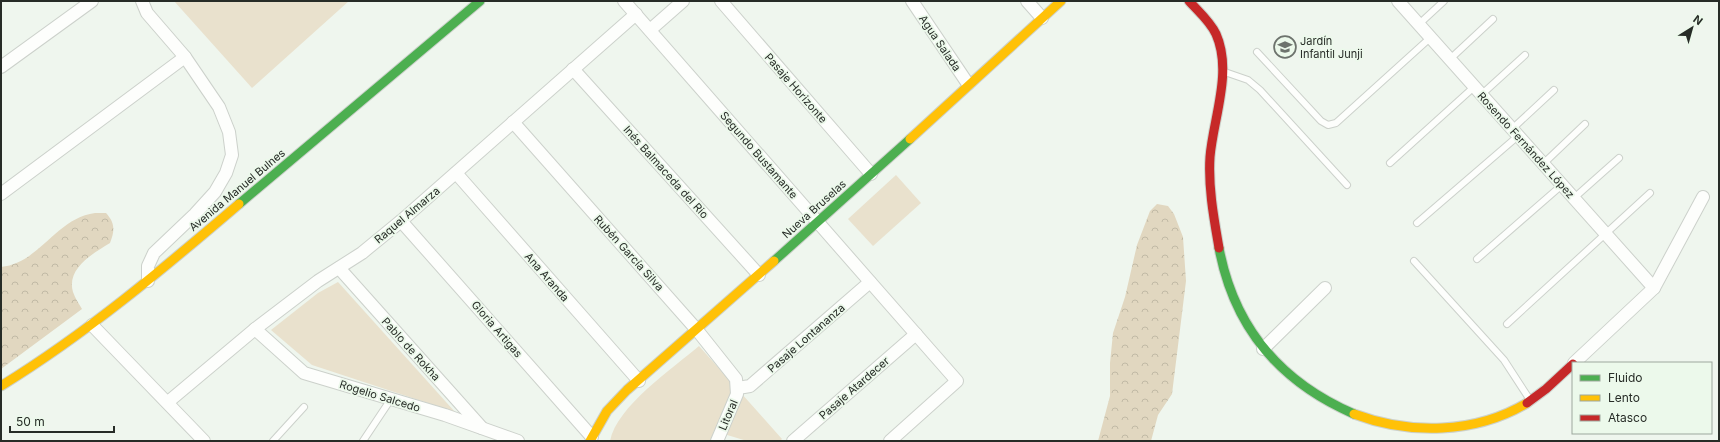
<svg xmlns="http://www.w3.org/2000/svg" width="1720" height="442" font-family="Inter,sans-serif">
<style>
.forest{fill:url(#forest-crowns)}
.green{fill:#e9e1cd}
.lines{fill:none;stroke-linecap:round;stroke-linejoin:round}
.lane-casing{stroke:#ccd1cb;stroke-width:8}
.street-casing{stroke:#ccd1cb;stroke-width:14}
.fast-casing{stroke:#ccd1cb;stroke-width:11}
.slow-casing{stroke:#ccd1cb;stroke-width:11}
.jam-casing{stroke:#ccd1cb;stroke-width:11}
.lane{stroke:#fdfefc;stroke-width:6}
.street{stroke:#fdfefc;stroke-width:12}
.fast{stroke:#4caf50;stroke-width:9}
.slow{stroke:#ffc107;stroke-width:9}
.jam{stroke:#c62828;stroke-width:9}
.labels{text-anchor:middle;stroke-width:3.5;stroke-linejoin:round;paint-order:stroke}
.poi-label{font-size:11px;fill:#272c27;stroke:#ecf9eb;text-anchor:start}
.street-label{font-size:11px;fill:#272c27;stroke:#ecf9eb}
</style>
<defs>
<pattern id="forest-crowns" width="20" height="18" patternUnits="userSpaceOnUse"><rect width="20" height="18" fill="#e1d7c0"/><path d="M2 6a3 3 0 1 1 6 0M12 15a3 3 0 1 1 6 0" fill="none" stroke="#c1b9a5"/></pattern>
</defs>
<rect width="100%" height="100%" fill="#eff6ee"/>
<g class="forest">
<polygon points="1157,204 1168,206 1174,214 1183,237 1186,281 1172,394 1158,415 1151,441 1098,441 1110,396 1110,363 1113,333 1125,297 1137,245 1150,211"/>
<path d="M95 213H106C115 223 115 230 110 243 94 253 66 268 73 292 75 298 79 304 82 309L1 369V267C40 263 56 218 95 213Z"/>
</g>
<g class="green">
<polygon points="174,1 349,1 252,88"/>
<polygon points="896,175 921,203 873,246 848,219"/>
<polygon points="338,282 455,412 312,365 271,330 318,293"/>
<path d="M699 346 782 439 780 441H747L714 431 710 441H610C617 406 672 369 699 346Z"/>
</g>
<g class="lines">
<g class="lane-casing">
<g id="lane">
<polyline points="1418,25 1444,1"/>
<polyline points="1257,52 1321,121 1328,125 1336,123 1430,38"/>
<polyline points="1449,60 1493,19"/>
<polyline points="1222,71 1248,80 1260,90 1347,185"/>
<polyline points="1481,95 1525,55"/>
<polyline points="1512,129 1554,90"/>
<polyline points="1390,163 1474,87"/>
<polyline points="1543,164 1585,124"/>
<polyline points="1574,198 1619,158"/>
<polyline points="1417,223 1518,136"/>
<polyline points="1477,259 1562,185"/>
<polyline points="1414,261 1504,360 1530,400"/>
<polyline points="1507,324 1650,193"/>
<polyline points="273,441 304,407"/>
<polyline points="363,441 391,399"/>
</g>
</g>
<g class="street-casing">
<g id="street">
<polyline points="142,1 147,13 185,57 219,107 229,132 232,155 226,173 215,192 195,214 154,253 148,266 148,281"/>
<polyline points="624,1 957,381 890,441"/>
<polyline points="721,1 871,174"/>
<polyline points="912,1 968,84"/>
<polyline points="1027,1 1042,18"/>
<polyline points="1398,1 1654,288"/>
<polyline points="650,30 683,1"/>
<polyline points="1,67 92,1"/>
<polyline points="573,69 759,275"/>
<polyline points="513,122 697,330 736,379 737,394 717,441"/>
<polyline points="456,173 639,381"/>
<polyline points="1,194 185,57"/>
<polyline points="401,221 592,437"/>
<polyline points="339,268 482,428"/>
<polyline points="92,325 204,441"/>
<polyline points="255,329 304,373 445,415 518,441"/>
<polyline points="1263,349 1325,288"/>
<polyline points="1574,363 1654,288 1703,197"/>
<polyline points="738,388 750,386 870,282"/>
<polyline points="168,402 255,329 318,281 362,253 401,221 636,14"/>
<polyline points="793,441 916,334"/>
</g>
</g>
<g class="fast-casing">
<g id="fast">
<polyline points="239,204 480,1"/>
<path d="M1219 248C1234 328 1280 382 1354 414"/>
<polyline points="774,261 910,139"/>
</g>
</g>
<g class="slow-casing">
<g id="slow">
<polyline points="910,139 1061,1"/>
<path d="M1 386C87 333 163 269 239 204"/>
<path d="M1354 414C1410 435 1475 434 1527 403"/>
<polyline points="590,441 607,411 627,390 774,261"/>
</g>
</g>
<g class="jam-casing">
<g id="jam">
<path d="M1189 1C1198 11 1210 21 1216 34 1233 72 1213 119 1210 157 1208 187 1214 219 1219 248"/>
<polyline points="1527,403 1546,389 1573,364"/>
</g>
</g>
<use href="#lane" class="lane"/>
<use href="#street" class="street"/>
<use href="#fast" class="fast"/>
<use href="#slow" class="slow"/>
<use href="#jam" class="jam"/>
</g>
<defs>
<g id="school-ring" transform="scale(1.15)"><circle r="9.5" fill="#ecf9eb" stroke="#6d736d" stroke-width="1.5"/><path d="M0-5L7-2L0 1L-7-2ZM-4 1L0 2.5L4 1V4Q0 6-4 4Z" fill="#6d736d"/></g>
</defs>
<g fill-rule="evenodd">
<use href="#school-ring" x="1285" y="47"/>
</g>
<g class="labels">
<g class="poi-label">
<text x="1300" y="45">Jardín<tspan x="1300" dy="13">Infantil Junji</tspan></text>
</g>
<g class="street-label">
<text transform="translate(940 43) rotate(56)" y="4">Agua Salada</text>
<text transform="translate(796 88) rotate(49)" y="4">Pasaje Horizonte</text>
<text transform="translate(1526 145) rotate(48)" y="4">Rosendo Fernández López</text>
<text transform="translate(759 155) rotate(49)" y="4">Segundo Bustamante</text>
<text transform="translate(666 172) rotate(48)" y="4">Inés Balmaceda del Rio</text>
<text transform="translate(237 190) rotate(-40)" y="4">Avenida Manuel Bulnes</text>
<text transform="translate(814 209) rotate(-42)" y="4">Nueva Bruselas</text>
<text transform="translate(407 215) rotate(-40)" y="4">Raquel Almarza</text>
<text transform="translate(629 253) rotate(48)" y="4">Rubén García Silva</text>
<text transform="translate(547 277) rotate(49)" y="4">Ana Aranda</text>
<text transform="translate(497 329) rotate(49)" y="4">Gloria Artigas</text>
<text transform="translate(806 338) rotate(-41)" y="4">Pasaje Lontananza</text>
<text transform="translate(411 349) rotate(48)" y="4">Pablo de Rokha</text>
<text transform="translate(854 388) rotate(-41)" y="4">Pasaje Atardecer</text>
<text transform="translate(380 396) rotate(17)" y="4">Rogelio Salcedo</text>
<text transform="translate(728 415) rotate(-67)" y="4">Litoral</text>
</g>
</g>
<rect width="1720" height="442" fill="none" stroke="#272c27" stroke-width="4"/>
<rect x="1572" y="362" width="140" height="72" fill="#ecf9eb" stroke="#9da79d"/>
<rect x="1580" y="375" width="20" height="6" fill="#4caf50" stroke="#9da79d"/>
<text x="1608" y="382" font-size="12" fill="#272c27">Fluido</text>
<rect x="1580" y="395" width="20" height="6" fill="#ffc107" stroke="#9da79d"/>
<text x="1608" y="402" font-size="12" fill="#272c27">Lento</text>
<rect x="1580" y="415" width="20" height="6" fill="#c62828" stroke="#9da79d"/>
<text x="1608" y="422" font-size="12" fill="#272c27">Atasco</text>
<g transform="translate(1692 28) rotate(37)" stroke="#ecf9eb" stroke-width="3" paint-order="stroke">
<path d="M0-3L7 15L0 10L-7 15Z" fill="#272c27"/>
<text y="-6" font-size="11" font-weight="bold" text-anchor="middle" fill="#272c27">N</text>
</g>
<path d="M10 426v6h104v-6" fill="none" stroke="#272c27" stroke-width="2"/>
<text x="16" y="426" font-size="12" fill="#272c27" stroke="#ecf9eb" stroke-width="3" paint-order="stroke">50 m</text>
</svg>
